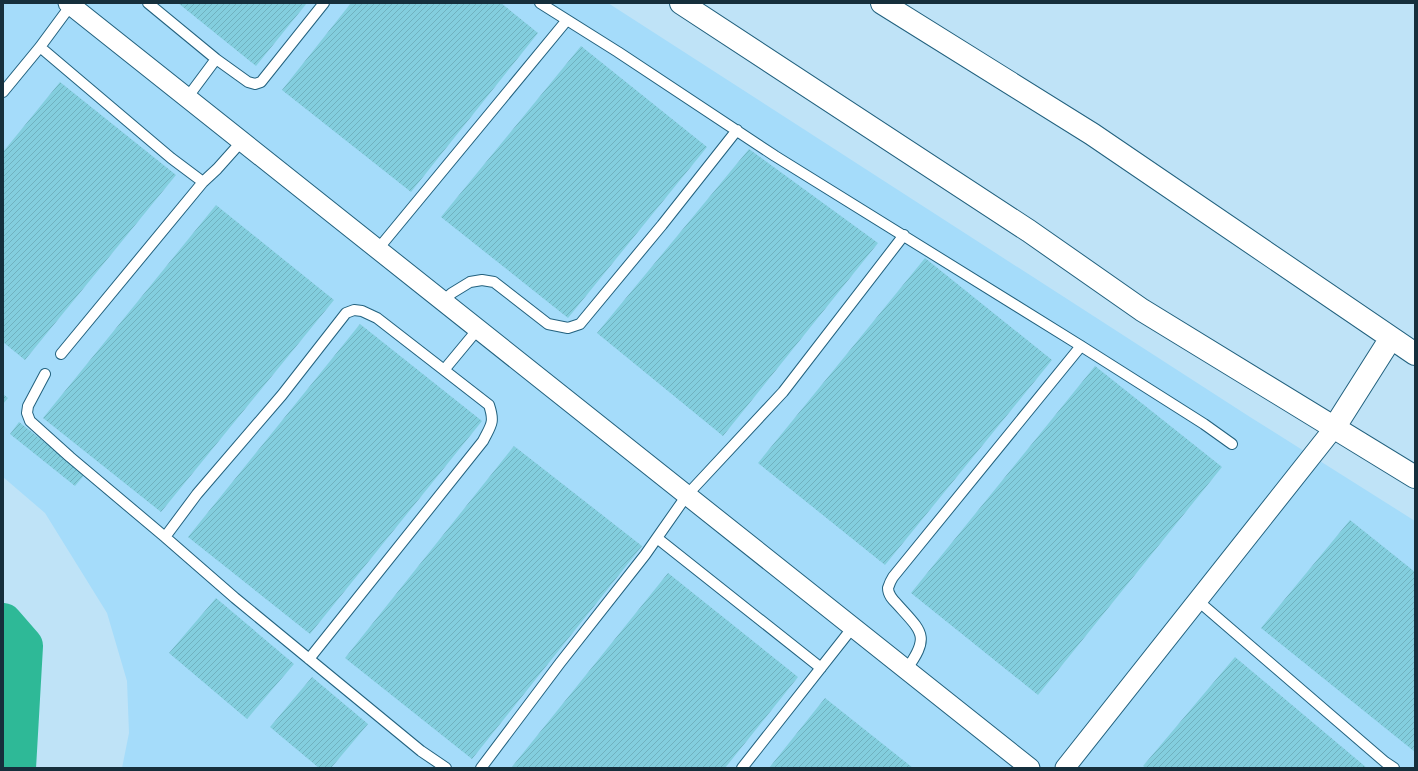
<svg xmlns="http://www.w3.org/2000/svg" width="1418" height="771" viewBox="0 0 1418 771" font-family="Raleway,sans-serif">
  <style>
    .built { fill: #a5dcfa }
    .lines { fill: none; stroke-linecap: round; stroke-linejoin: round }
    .river { stroke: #2eb997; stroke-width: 40 }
    .building { fill: url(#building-hatch) }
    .service-casing { stroke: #22617e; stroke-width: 12 }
    .minor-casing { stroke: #22617e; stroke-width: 21 }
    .tertiary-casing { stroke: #22617e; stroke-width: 24 }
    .service { stroke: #fff; stroke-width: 10 }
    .minor { stroke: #fff; stroke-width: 19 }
    .tertiary { stroke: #fff; stroke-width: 22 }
  </style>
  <defs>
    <pattern id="building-hatch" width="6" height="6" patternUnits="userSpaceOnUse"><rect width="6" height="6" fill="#83cede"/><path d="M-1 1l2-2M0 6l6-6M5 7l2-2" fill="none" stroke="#70b1bf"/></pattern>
  </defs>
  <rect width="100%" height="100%" fill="#bfe3f7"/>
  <path class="built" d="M 3,3 L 608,3 L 1250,417 L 1415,521 L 1415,768 L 122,768 L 129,733 L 127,681 L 107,613 L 45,513 L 3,477 Z"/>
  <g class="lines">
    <path class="river" d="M 3,623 L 23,646 L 16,768"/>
  </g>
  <path class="building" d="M 178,3 L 307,3 L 256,66 Z
    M 351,3 L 501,3 L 538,33 L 411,192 L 282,90 Z
    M 581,46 L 707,147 L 568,318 L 441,217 Z
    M 60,82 L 176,175 L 25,360 L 3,342 L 3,152 Z
    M 749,149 L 878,243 L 723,436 L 597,333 Z
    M 216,205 L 334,300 L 161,512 L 43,418 Z
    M 925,258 L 1052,360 L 885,565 L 758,463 Z
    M 360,324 L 482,421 L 310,634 L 188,537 Z
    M 1095,366 L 1222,467 L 1038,695 L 911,593 Z
    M 3,394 L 8,398 L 3,404 Z
    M 19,422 L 85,474 L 75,486 L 10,434 Z
    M 514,446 L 642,546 L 472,759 L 345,658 Z
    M 1350,520 L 1415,572 L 1415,752 L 1261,628 Z
    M 668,573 L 798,677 L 725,768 L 511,768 Z
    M 216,598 L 294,664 L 247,719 L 169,653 Z
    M 1235,657 L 1367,768 L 1146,768 L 1143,766 Z
    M 312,677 L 368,724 L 331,768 L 319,768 L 270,727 Z
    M 825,698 L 913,768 L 769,768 Z"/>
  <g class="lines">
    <g class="service-casing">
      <path id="service" d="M 148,3 L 216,59 L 248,82 L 255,84 L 261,82 L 324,3
        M 540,3 L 618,52 L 775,156 L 1081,346 L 1204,424 L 1232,444
        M 40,47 L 171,158 L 203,182 L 217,169 L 242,141
        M 3,92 L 40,47 L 71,5
        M 187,98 L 216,59
        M 378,249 L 567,20
        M 443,301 L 452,293 L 470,282 L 482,280 L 494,282 L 548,324 L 568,328 L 580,324 L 662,225 L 737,130
        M 61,354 L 203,182
        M 444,370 L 377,318 L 362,311 L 354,310 L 346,313 L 282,395 L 197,494 L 165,537 L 235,598 L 421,751 L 446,768
        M 45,374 L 28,406 L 27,413 L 30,421 L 70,457 L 165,537
        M 657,538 L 821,668
        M 1197,600 L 1385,762 L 1394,768
        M 309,659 L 483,441 C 491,425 495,423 489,405 L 444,370 L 478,329
        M 906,670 C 931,636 922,632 897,604 C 893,600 888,595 888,588 C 889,585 891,580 893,577 L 1081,346
        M 481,768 L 560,663 L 645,555 L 687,495 L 783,392 L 904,235
        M 742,768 L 853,627"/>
    </g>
    <g class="minor-casing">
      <path id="minor" d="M 68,3 L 1030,768
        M 1065,768 L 1334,428"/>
    </g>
    <g class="tertiary-casing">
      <path id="tertiary" d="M 681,3 L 1029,231 L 1142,310 L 1415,477
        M 882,3 L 1092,134 L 1415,354
        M 1334,428 L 1391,338"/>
    </g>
    <use href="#service" class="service"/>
    <use href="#minor" class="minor"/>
    <use href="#tertiary" class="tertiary"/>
  </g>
  <rect width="1418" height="771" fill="none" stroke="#162f3c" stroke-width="8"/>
</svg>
